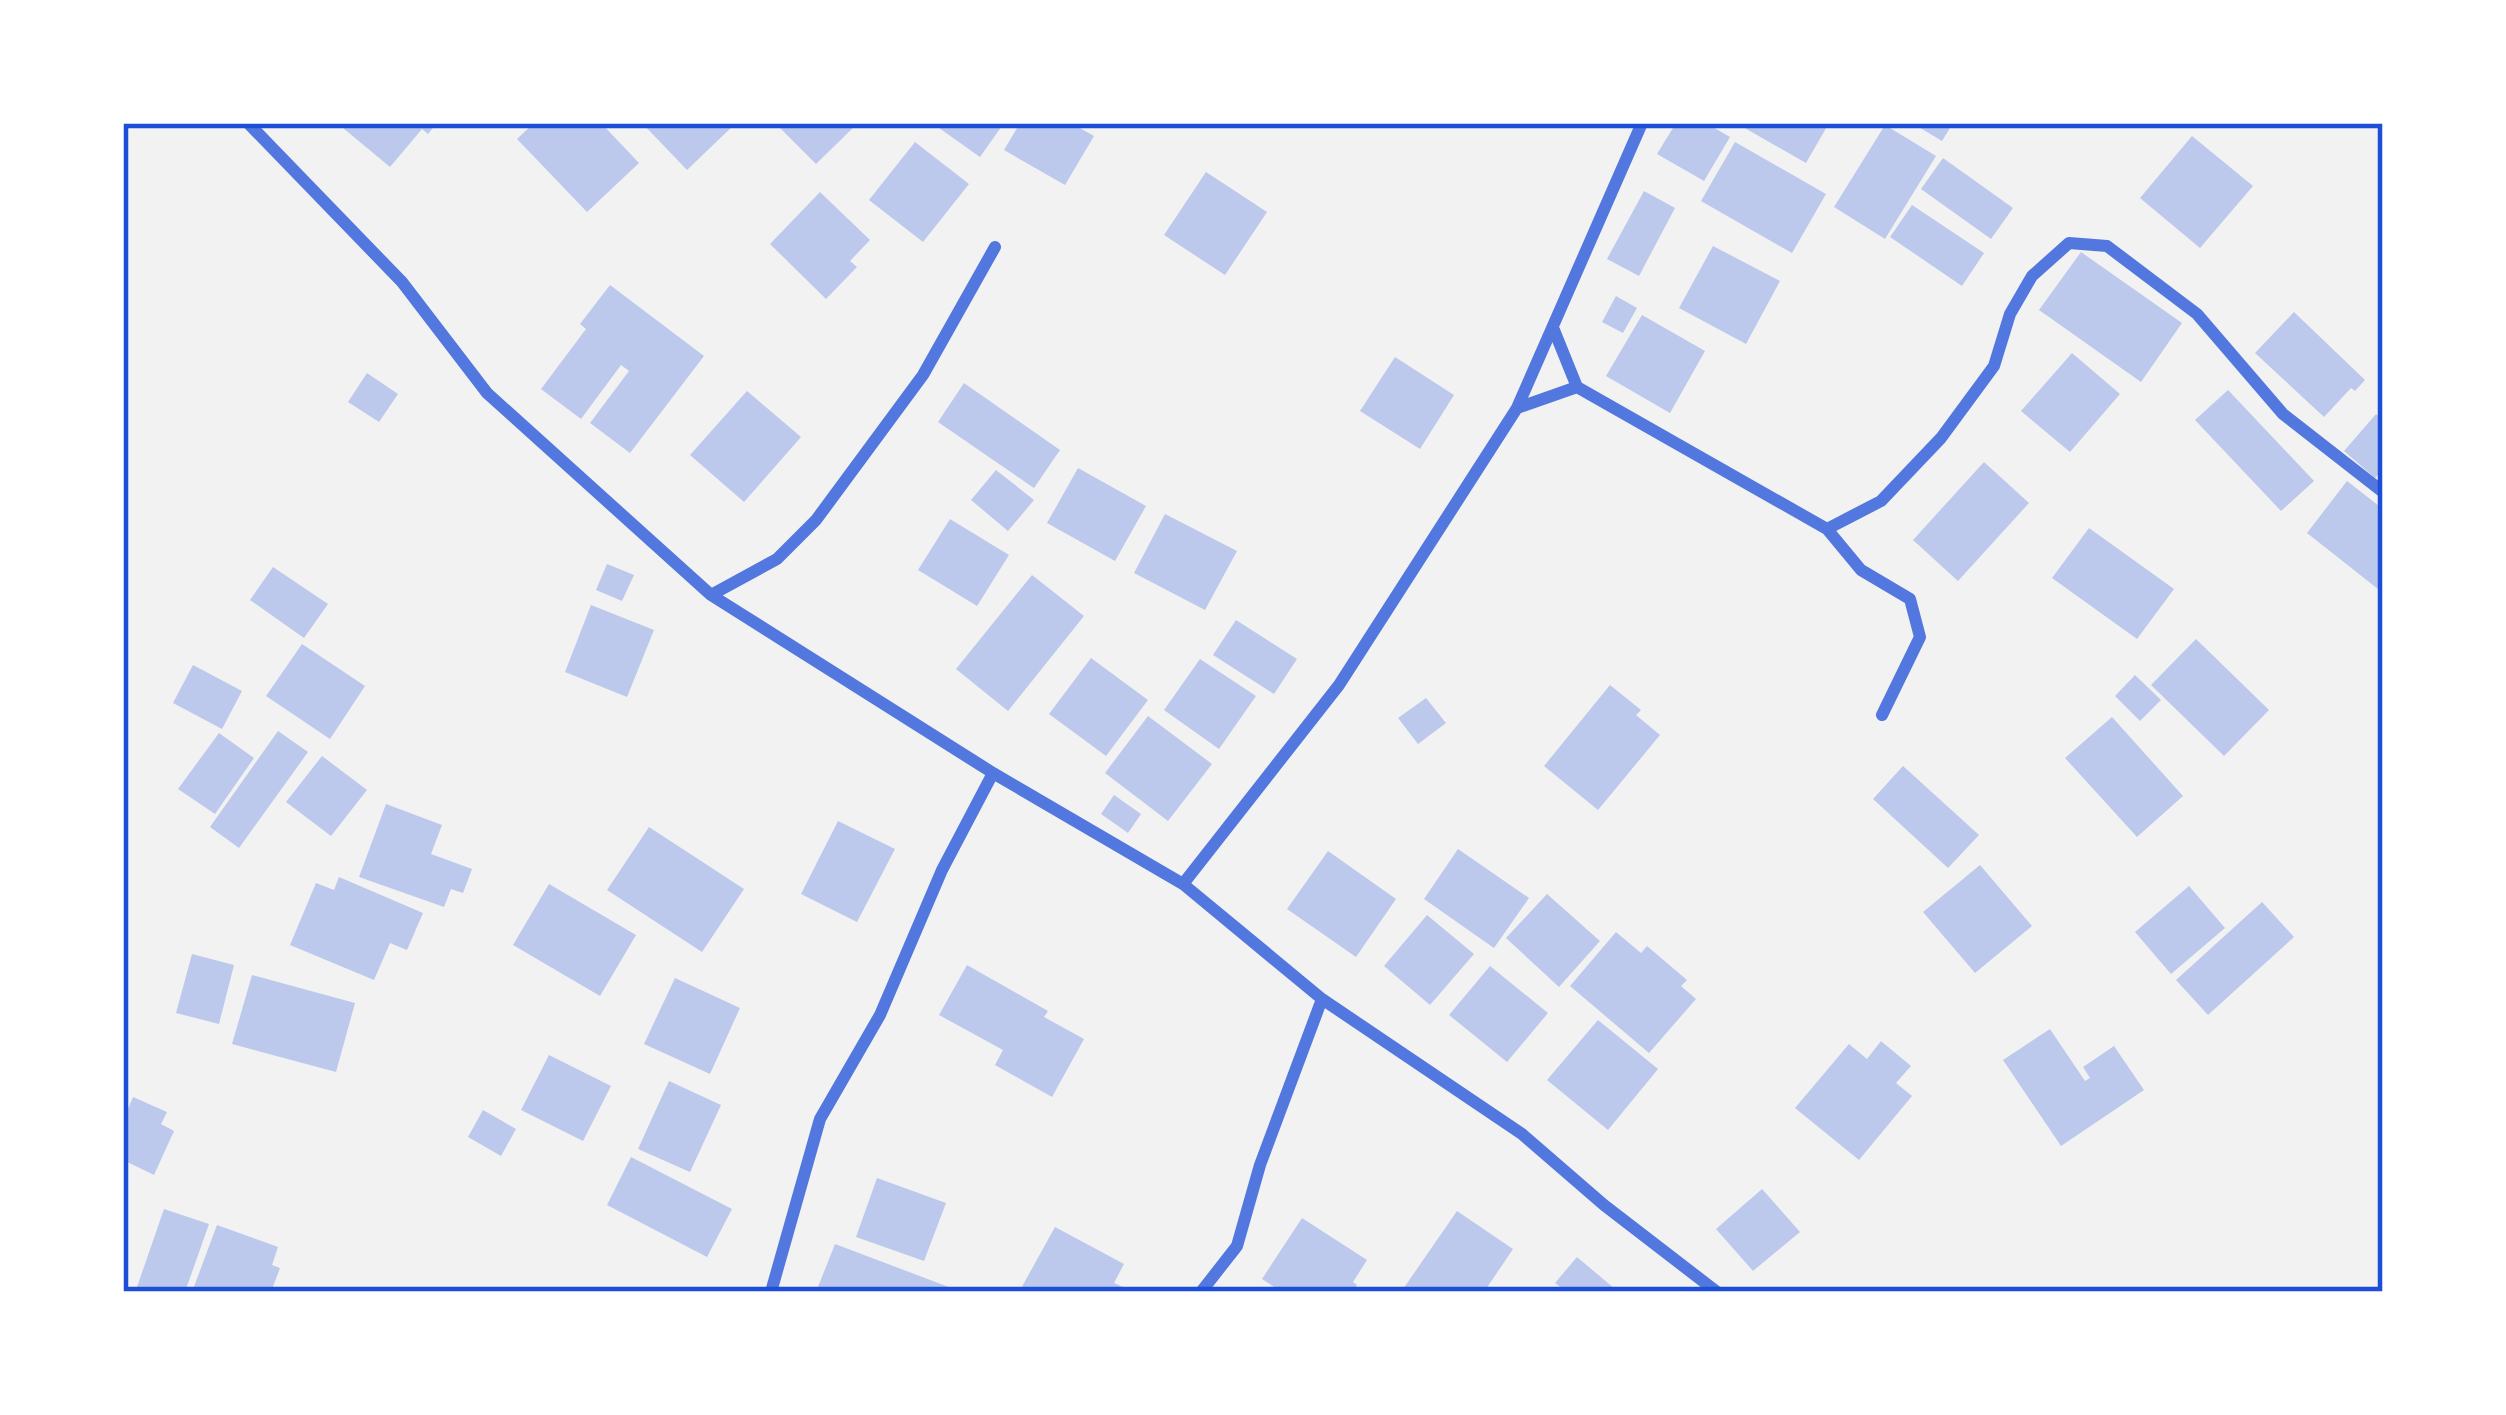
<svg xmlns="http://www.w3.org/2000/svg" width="2506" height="1415" viewBox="0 0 2506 1415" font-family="Poppins,sans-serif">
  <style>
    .building { fill: #bdc9ec }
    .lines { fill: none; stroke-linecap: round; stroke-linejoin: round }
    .minor { stroke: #5277de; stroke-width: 12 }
    .neatline { fill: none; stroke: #1d4ed8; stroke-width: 4.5 }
  </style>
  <rect width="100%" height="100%" fill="#f2f2f2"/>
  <path class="building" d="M 337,123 L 437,123 L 428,134 L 422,129 L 390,167 Z
    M 534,123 L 601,123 L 639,163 L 587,212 L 517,139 Z
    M 642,123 L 736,123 L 687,170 Z
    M 775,123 L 858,123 L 816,164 Z
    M 932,123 L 1004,123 L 980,157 Z
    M 1020,123 L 1071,123 L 1094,136 L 1065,185 L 1004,150 Z
    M 1676,123 L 1706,123 L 1730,137 L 1704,181 L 1657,154 Z
    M 1736,123 L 1829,123 L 1806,163 Z
    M 1912,123 L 1953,123 L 1942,141 Z
    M 1885,125 L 1936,156 L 1885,239 L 1834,207 Z
    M 2192,136 L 2253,186 L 2200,248 L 2140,198 Z
    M 915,142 L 969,184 L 923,242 L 869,200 Z
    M 1735,142 L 1826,194 L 1792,253 L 1701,201 Z
    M 1943,158 L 2013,208 L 1991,239 L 1921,189 Z
    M 1206,172 L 1267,212 L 1225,275 L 1164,235 Z
    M 1644,191 L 1675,208 L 1639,276 L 1607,259 Z
    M 820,192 L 870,240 L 850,261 L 857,267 L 826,299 L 770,244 Z
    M 1912,205 L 1984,253 L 1962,286 L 1890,237 Z
    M 1713,246 L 1780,281 L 1746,344 L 1679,308 Z
    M 2081,252 L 2182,323 L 2141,382 L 2039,310 Z
    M 610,285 L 704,356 L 630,453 L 590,423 L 629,371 L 621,365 L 581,419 L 541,389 L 586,329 L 580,324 Z
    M 1616,296 L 1637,308 L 1623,333 L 1602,322 Z
    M 2294,312 L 2365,380 L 2355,391 L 2351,388 L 2324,417 L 2255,353 Z
    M 1642,315 L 1705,351 L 1670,413 L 1606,376 Z
    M 2072,353 L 2120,394 L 2070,452 L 2021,411 Z
    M 1395,357 L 1454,395 L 1420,449 L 1360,411 Z
    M 367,373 L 398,394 L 379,422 L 348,402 Z
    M 964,383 L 1060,450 L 1034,488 L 938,422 Z
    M 2228,390 L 2314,481 L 2281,511 L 2195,420 Z
    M 747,391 L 801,437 L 744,502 L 690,455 Z
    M 2376,414 L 2383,420 L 2383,469 L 2375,478 L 2344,451 Z
    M 1984,462 L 2029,503 L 1958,581 L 1913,540 Z
    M 1078,468 L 1146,506 L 1115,561 L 1047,523 Z
    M 996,470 L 1034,500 L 1008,531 L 971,500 Z
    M 2347,481 L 2383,509 L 2383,593 L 2307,533 Z
    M 1165,514 L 1237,551 L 1205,610 L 1134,573 Z
    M 950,519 L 1009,555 L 977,606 L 918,570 Z
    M 2089,528 L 2174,589 L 2137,639 L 2052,578 Z
    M 607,564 L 634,575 L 622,601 L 596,590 Z
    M 273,567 L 328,604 L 304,638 L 250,600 Z
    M 1032,575 L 1084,616 L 1008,711 L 956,669 Z
    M 591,605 L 654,630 L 627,697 L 565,672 Z
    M 1236,620 L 1297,659 L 1274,694 L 1213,655 Z
    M 2196,639 L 2269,710 L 2224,756 L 2151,685 Z
    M 302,644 L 365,686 L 330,739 L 266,696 Z
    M 1091,658 L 1148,700 L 1106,756 L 1049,714 Z
    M 1200,659 L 1256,696 L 1219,749 L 1164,710 Z
    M 193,665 L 242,691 L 222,729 L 173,703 Z
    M 2135,675 L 2161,700 L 2140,721 L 2115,696 Z
    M 1610,685 L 1641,710 L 1636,715 L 1660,735 L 1598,810 L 1544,766 Z
    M 1426,698 L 1446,723 L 1418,744 L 1398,718 Z
    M 1148,716 L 1212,764 L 1168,821 L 1105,773 Z
    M 2112,717 L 2183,796 L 2137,837 L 2065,758 Z
    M 278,731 L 308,752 L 239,848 L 210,827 Z
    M 219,733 L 254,758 L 215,814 L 178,789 Z
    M 322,756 L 367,790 L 331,836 L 286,802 Z
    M 1903,766 L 1979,835 L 1948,868 L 1873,799 Z
    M 1114,795 L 1141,814 L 1128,833 L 1101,814 Z
    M 386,804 L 442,825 L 431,854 L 472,869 L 463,893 L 451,889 L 444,907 L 359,877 Z
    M 838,821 L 895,849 L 857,922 L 801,894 Z
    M 649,827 L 744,889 L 702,952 L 607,890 Z
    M 1458,849 L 1529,898 L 1494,948 L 1424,899 Z
    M 1328,851 L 1396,899 L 1356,957 L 1287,909 Z
    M 1980,865 L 2032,926 L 1975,973 L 1923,912 Z
    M 339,877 L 423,913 L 407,950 L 390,943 L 374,980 L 290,945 L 316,883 L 334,890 Z
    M 549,884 L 636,935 L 600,996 L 513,945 Z
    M 2189,886 L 2225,928 L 2171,974 L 2135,932 Z
    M 1547,894 L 1600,941 L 1559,987 L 1506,938 Z
    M 2262,902 L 2294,937 L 2208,1015 L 2176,980 Z
    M 1427,915 L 1474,954 L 1430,1005 L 1384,966 Z
    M 1616,932 L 1641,953 L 1647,946 L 1687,980 L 1681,986 L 1696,999 L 1649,1053 L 1570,986 Z
    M 192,954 L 234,965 L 219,1024 L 176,1013 Z
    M 967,965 L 1048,1011 L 1044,1017 L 1084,1039 L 1052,1097 L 995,1065 L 1003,1050 L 939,1015 Z
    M 1490,966 L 1548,1013 L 1507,1062 L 1449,1015 Z
    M 252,975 L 355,1003 L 336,1072 L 232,1044 Z
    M 675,978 L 740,1008 L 710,1074 L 644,1044 Z
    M 1598,1020 L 1658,1069 L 1608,1130 L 1547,1080 Z
    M 2050,1029 L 2085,1081 L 2090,1078 L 2083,1067 L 2114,1046 L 2144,1090 L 2061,1146 L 2003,1060 Z
    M 1881,1041 L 1911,1066 L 1896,1083 L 1912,1096 L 1859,1160 L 1795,1108 L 1849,1044 L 1867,1059 Z
    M 549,1055 L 611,1086 L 583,1141 L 521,1110 Z
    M 669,1081 L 721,1105 L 690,1172 L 638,1149 Z
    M 133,1097 L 167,1112 L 161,1124 L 174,1131 L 154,1175 L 123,1160 L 123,1106 L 128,1109 Z
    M 483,1110 L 516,1129 L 501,1156 L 468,1137 Z
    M 631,1157 L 732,1209 L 707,1257 L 607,1205 Z
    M 877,1178 L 946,1203 L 924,1261 L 856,1237 Z
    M 1762,1189 L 1800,1232 L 1753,1271 L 1716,1229 Z
    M 164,1209 L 209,1224 L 185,1292 L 154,1292 L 137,1287 Z
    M 1457,1211 L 1513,1249 L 1484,1292 L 1401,1292 Z
    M 1302,1218 L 1367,1260 L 1353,1282 L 1357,1285 L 1353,1292 L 1282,1292 L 1262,1279 Z
    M 217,1225 L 278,1247 L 272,1265 L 280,1268 L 271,1292 L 192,1292 Z
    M 1055,1227 L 1124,1264 L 1114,1283 L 1125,1288 L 1123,1292 L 1019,1292 Z
    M 835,1244 L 962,1292 L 816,1292 Z
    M 1577,1257 L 1615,1289 L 1612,1292 L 1567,1292 L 1555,1283 Z"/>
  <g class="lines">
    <path class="minor" d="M 248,123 L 402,282 L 487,393 L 711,595 L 993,773 L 1183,884 L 1322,999 L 1522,1134 L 1604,1205 L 1717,1292
      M 1554,330 L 1577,387 L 1827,529 L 1861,570 L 1910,599 L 1920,637 L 1882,715
      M 1517,408 L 1577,387
      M 1827,529 L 1881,501 L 1941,438 L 1994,366 L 2010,314 L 2032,276 L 2069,243 L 2107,246 L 2197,314 L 2283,414 L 2383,492
      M 711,595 L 777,559 L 816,520 L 923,375 L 995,247
      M 1183,884 L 1339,685 L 1517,408 L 1642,123
      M 771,1292 L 820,1119 L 880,1015 L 942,870 L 993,773
      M 1201,1292 L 1237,1246 L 1260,1165 L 1322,999"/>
  </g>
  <rect width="2506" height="1415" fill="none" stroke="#ffffff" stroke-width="252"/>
  <rect x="126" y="126" width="2254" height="1163" class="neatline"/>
</svg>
